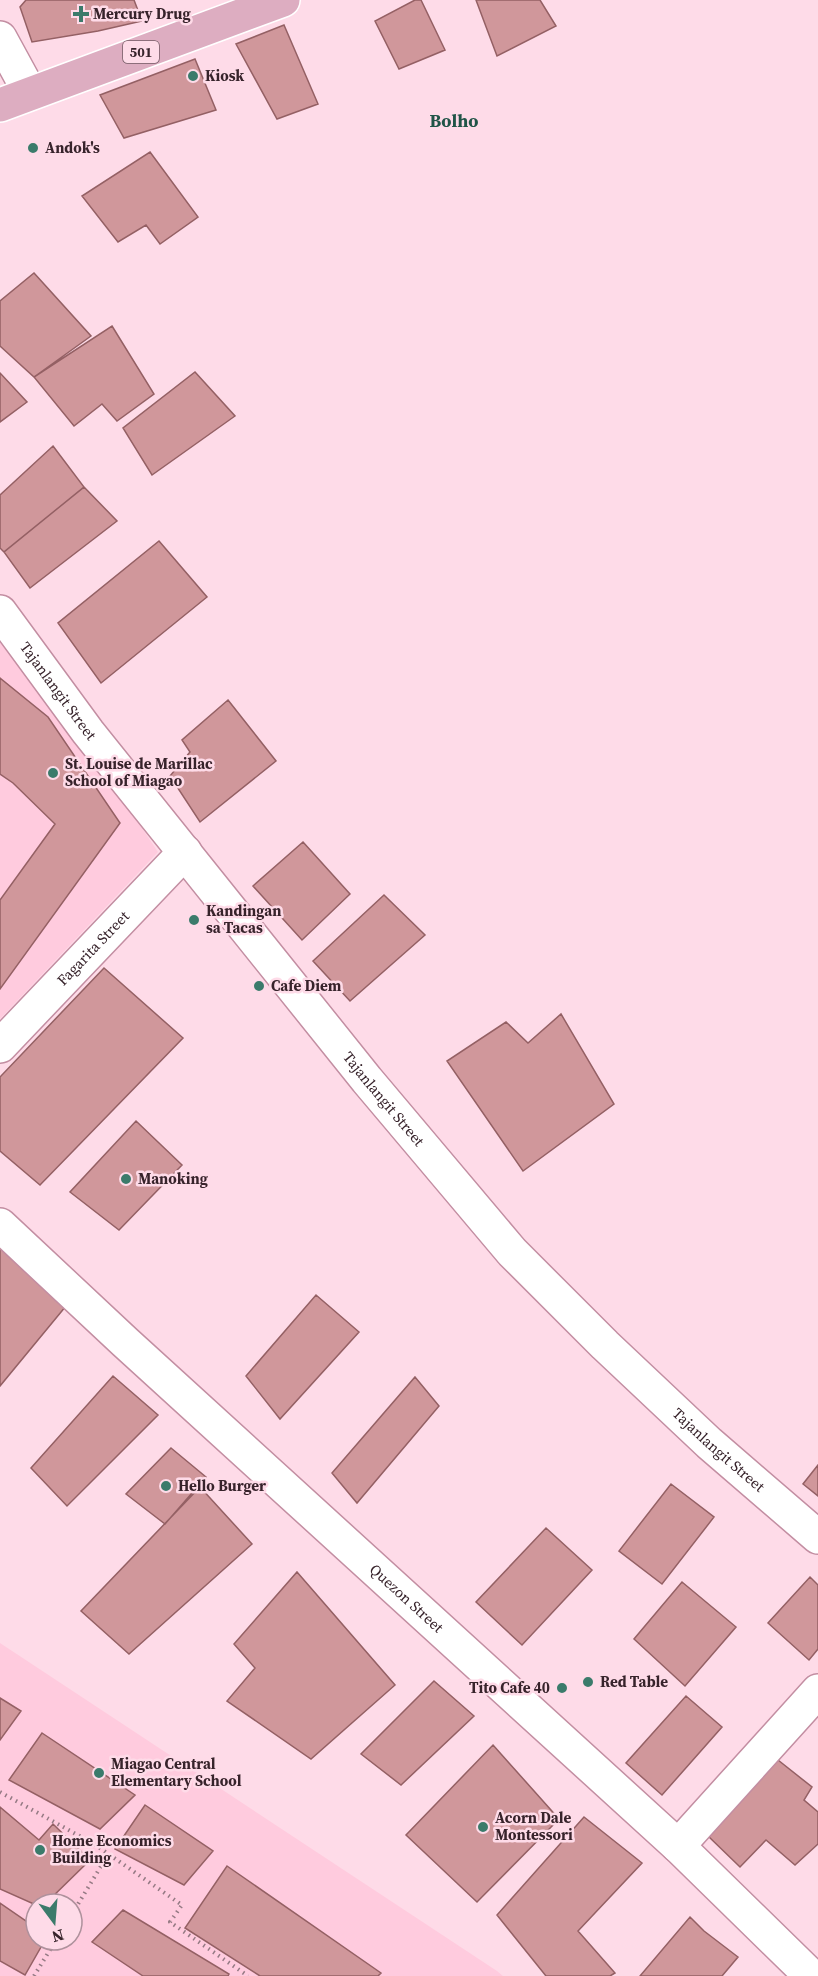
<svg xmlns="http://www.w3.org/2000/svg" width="818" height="1976" viewBox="0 0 818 1976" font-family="'Source Serif 4',serif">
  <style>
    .built { fill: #ffcbde; fill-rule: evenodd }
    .building { fill: #d0979b; stroke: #946064; stroke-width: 1.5 }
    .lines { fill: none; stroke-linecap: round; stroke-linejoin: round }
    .street-casing { stroke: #c38ea2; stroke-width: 36 }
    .secondary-casing { stroke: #c38ea2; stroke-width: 36 }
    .primary-casing { stroke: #fff; stroke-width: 36 }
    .path { stroke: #957a84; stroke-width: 4; stroke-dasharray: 1.5 4.5; stroke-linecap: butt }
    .street { stroke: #fff; stroke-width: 33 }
    .secondary { stroke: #fff; stroke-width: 33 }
    .primary { stroke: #ddadc1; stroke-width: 33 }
    .poi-dot { fill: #3b7b6b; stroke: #fedbe8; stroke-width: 2 }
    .labels { text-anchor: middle; stroke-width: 5; stroke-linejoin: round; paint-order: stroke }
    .shield { fill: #fedbe8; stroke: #735a64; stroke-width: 1.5 }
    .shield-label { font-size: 14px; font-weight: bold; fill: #37232b }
    .poi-label { font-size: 15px; font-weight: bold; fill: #37232b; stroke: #fedbe8; text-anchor: start }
    .street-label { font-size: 15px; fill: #37232b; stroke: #fedbe8 }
    .quarter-label { font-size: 18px; font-weight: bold; fill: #205447; stroke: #fedbe8 }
  </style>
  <rect width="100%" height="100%" fill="#fedbe8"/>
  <path class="built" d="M 0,634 L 53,695 L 158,852 L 0,1019 Z
    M 0,1643 L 497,1971 L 503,1976 L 0,1976 ZM 36,1904 L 72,1904 L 72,1940 L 36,1940 Z"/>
  <path class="building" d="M 26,0 L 134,0 L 142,21 L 98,31 L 32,42 L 20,7 Z
    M 415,0 L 421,0 L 445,50 L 399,69 L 375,21 Z
    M 476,0 L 540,0 L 556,26 L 497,56 Z
    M 284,25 L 318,104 L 277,119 L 236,44 Z
    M 195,59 L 216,110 L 124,138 L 100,95 Z
    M 150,152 L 198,217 L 160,244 L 146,225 L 118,242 L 82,196 Z
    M 34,273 L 91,336 L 34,377 L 0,346 L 0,301 Z
    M 112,326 L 154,394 L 117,421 L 102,404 L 74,426 L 34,377 Z
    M 195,372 L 235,416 L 152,475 L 123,428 Z
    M 0,373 L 27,402 L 0,422 Z
    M 53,446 L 84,487 L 4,552 L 0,548 L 0,495 Z
    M 84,487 L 117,521 L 30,588 L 4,552 Z
    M 159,541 L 207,597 L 101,683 L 58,623 Z
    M 0,678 L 48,717 L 120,823 L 0,989 L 0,900 L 55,824 L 13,783 L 0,774 Z
    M 228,700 L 276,761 L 200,822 L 170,776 L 190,752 L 182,740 Z
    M 303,842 L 350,894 L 302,940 L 253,886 Z
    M 384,895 L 425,935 L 350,1001 L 313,961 Z
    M 104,968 L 183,1038 L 40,1185 L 0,1151 L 0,1077 Z
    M 561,1014 L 614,1104 L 523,1171 L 447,1061 L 506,1022 L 528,1043 Z
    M 136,1121 L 182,1165 L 119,1230 L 70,1192 Z
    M 0,1232 L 66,1306 L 0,1386 Z
    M 316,1295 L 359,1332 L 280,1419 L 246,1376 Z
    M 113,1376 L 158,1415 L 67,1506 L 31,1468 Z
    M 415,1377 L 439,1406 L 357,1503 L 332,1473 Z
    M 171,1448 L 206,1477 L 165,1524 L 126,1494 Z
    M 818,1465 L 818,1496 L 803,1484 Z
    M 671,1484 L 714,1517 L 662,1584 L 619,1551 Z
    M 200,1487 L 252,1544 L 129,1654 L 81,1611 Z
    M 546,1528 L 592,1570 L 522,1645 L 476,1602 Z
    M 297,1572 L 395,1685 L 311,1759 L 227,1701 L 255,1668 L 234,1644 Z
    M 810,1577 L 818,1585 L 818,1649 L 809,1660 L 768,1623 Z
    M 682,1582 L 736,1627 L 685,1686 L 634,1639 Z
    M 434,1681 L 474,1716 L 401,1785 L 361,1754 Z
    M 686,1696 L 722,1727 L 662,1795 L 626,1763 Z
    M 0,1698 L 21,1711 L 0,1740 Z
    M 42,1733 L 135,1795 L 100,1829 L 9,1780 Z
    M 493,1745 L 559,1819 L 477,1902 L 406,1835 Z
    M 778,1760 L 812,1787 L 804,1800 L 818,1812 L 818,1844 L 795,1865 L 766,1840 L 740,1867 L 707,1835 Z
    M 145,1805 L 213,1851 L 184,1885 L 115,1849 Z
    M 0,1807 L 39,1840 L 53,1824 L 90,1860 L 45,1904 L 36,1905 L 0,1889 Z
    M 584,1817 L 642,1863 L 578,1931 L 615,1973 L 610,1976 L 546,1976 L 497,1915 Z
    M 227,1866 L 381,1973 L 378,1976 L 260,1976 L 185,1928 Z
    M 0,1903 L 36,1928 L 36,1940 L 45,1940 L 25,1975 L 0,1961 Z
    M 123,1910 L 229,1974 L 228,1976 L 143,1976 L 92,1942 Z
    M 690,1917 L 704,1931 L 738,1957 L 722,1976 L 640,1976 Z"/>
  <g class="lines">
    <g class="street-casing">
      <g id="street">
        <path d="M 0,38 L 30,93"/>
        <path id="s1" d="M 0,612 L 88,732 L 367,1080 L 512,1252 L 605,1345 L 709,1443 L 818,1537"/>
        <path id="s2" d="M 0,1046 L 185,852"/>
        <path d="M 678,1846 L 818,1691"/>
      </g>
    </g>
    <g class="secondary-casing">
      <g id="secondary">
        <path id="s3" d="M 0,1225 L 125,1342 L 678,1846 L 811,1976"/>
      </g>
    </g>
    <g class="primary-casing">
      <path id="primary" d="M 0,105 L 283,0"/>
    </g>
    <path class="path" d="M 0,1792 L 94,1844 L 182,1905 L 170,1922 L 248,1976
      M 72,1914 L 109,1853
      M 34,1976 L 56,1940"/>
    <use href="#street" class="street"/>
    <use href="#secondary" class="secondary"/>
    <use href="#primary" class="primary"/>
  </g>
  <g class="poi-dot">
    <path d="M78 5h6v6h6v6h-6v6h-6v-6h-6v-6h6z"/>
    <circle cx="193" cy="76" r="6"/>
    <circle cx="33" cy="148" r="6"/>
    <circle cx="53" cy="773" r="6"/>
    <circle cx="194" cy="920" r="6"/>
    <circle cx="259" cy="986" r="6"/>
    <circle cx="126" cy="1179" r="6"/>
    <circle cx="166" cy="1486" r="6"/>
    <circle cx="588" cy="1682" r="6"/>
    <circle cx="562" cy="1688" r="6"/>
    <circle cx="99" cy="1773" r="6"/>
    <circle cx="483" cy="1827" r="6"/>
    <circle cx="40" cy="1850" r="6"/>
  </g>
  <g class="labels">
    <rect class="shield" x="123" y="41" width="36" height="22" rx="4.5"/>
    <g class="shield-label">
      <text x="141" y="57">501</text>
    </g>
    <g class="poi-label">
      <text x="93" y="19">Mercury Drug</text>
      <text x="205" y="81">Kiosk</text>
      <text x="45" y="153">Andok's</text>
      <text x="65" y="769">St. Louise de Marillac<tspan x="65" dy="17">School of Miagao</tspan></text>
      <text x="206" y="916">Kandingan<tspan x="206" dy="17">sa Tacas</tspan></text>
      <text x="271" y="991">Cafe Diem</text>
      <text x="138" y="1184">Manoking</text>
      <text x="178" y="1491">Hello Burger</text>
      <text x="600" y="1687">Red Table</text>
      <text x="550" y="1693" text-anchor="end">Tito Cafe 40</text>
      <text x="111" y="1769">Miagao Central<tspan x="111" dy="17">Elementary School</tspan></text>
      <text x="495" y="1823">Acorn Dale<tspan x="495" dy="17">Montessori</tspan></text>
      <text x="52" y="1846">Home Economics<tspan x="52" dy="17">Building</tspan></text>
    </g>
    <g class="street-label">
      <text dy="5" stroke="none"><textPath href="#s1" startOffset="98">Tajanlangit Street</textPath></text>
      <text dy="5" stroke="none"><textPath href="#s2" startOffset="135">Fagarita Street</textPath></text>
      <text dy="5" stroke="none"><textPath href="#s1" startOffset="620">Tajanlangit Street</textPath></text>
      <text dy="5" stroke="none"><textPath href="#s1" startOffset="1106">Tajanlangit Street</textPath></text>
      <text dy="5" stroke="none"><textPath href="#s3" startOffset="552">Quezon Street</textPath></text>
    </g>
    <g class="quarter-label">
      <text x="454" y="127">Bolho</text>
    </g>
  </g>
  <g transform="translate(54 1922) rotate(164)"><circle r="28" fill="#fedbe8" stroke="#ae919c" stroke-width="1.5"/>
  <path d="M0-4.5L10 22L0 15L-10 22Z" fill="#3b7b6b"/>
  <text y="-9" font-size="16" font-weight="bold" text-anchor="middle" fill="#37232b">N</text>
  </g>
</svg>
